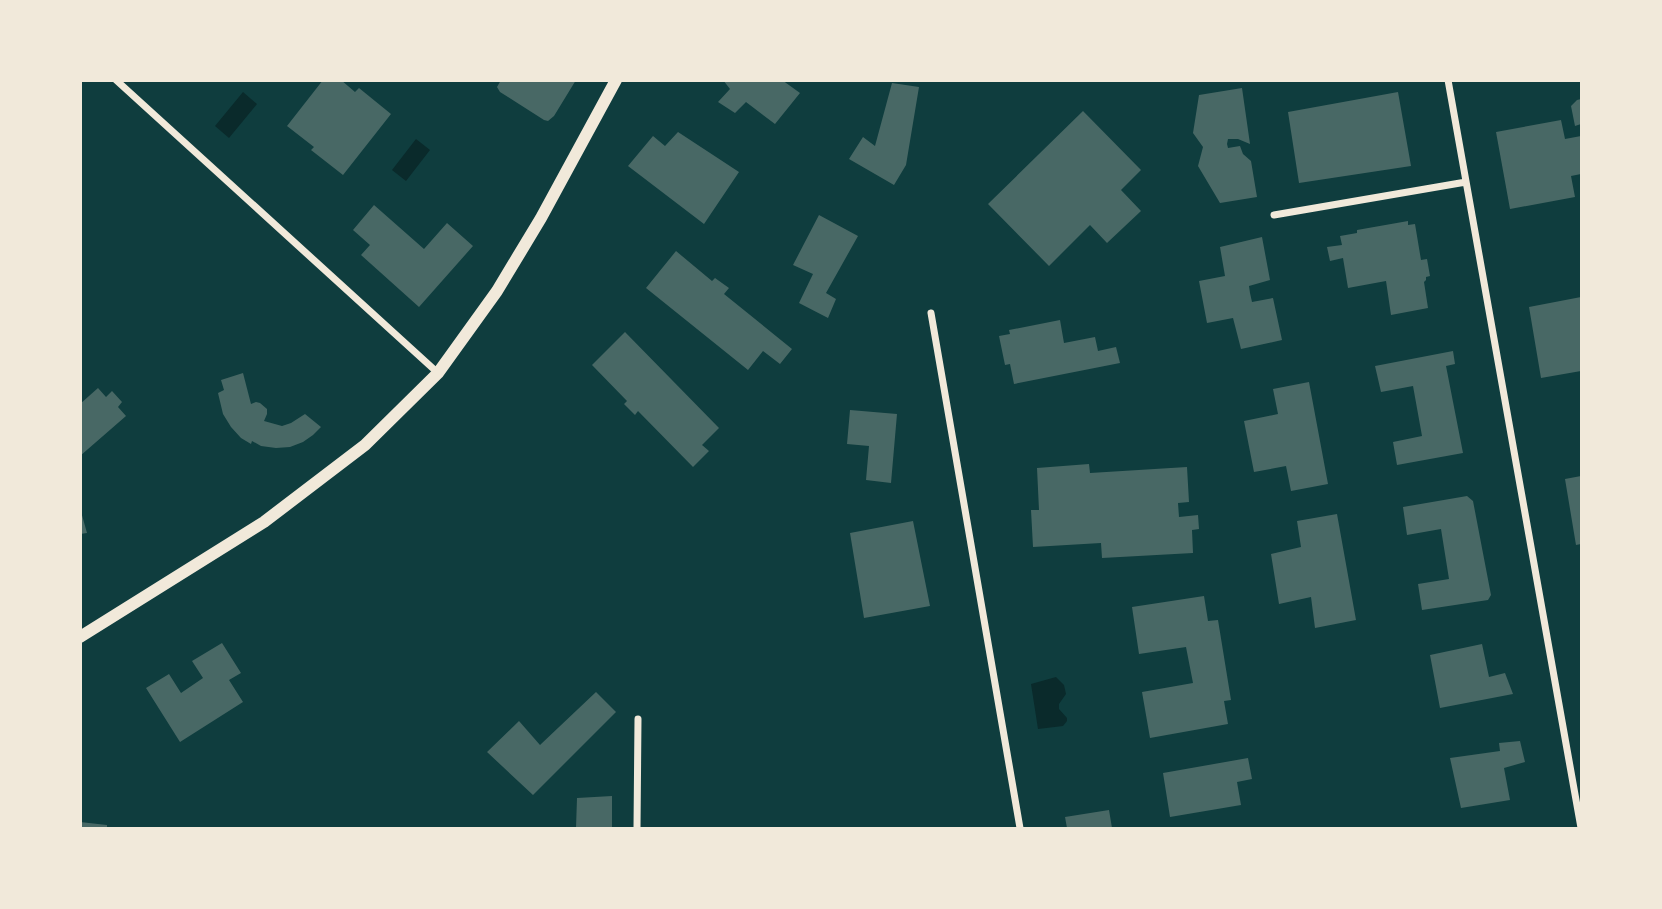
<svg xmlns="http://www.w3.org/2000/svg" width="1662" height="909" viewBox="0 0 1662 909" font-family="'Fira Sans',sans-serif">
  <style>
    .water { fill: #0a2a2b }
    .building { fill: #486865 }
    .lines { fill: none; stroke-linecap: round; stroke-linejoin: round }
    .minor { stroke: #f1e9da; stroke-width: 7 }
    .tertiary { stroke: #f1e9da; stroke-width: 12 }
  </style>
  <rect width="100%" height="100%" fill="#0f3d3e"/>
  <path class="water" d="M 243,92 L 257,104 L 229,138 L 215,126 Z
    M 416,139 L 430,150 L 406,181 L 392,170 Z
    M 1056,677 L 1064,685 L 1066,694 L 1059,704 L 1059,709 L 1067,718 L 1067,721 L 1063,726 L 1038,729 L 1031,684 Z"/>
  <path class="building" d="M 323,80 L 341,80 L 355,92 L 359,88 L 391,114 L 343,175 L 311,150 L 314,147 L 287,126 Z
    M 501,80 L 576,80 L 554,116 L 548,121 L 544,120 L 500,92 L 497,87 Z
    M 723,80 L 782,80 L 800,93 L 775,124 L 746,102 L 735,113 L 718,102 L 730,89 Z
    M 892,83 L 919,87 L 906,165 L 894,185 L 849,159 L 863,137 L 875,146 Z
    M 1242,88 L 1250,144 L 1238,139 L 1228,139 L 1227,144 L 1228,148 L 1240,146 L 1243,154 L 1251,161 L 1257,197 L 1220,203 L 1198,166 L 1203,147 L 1193,133 L 1199,95 Z
    M 1398,92 L 1411,166 L 1299,183 L 1288,112 Z
    M 1581,99 L 1581,124 L 1575,126 L 1571,106 L 1577,100 Z
    M 1083,111 L 1141,170 L 1121,190 L 1141,211 L 1107,243 L 1090,225 L 1049,266 L 988,204 Z
    M 1561,120 L 1565,139 L 1581,136 L 1581,174 L 1571,176 L 1575,197 L 1510,209 L 1496,132 Z
    M 678,132 L 739,172 L 704,224 L 628,166 L 653,136 L 665,146 Z
    M 374,205 L 424,249 L 447,223 L 473,246 L 419,307 L 361,255 L 370,245 L 353,230 Z
    M 819,215 L 858,236 L 826,293 L 836,299 L 828,318 L 799,303 L 813,274 L 793,265 Z
    M 1408,221 L 1408,225 L 1415,224 L 1421,260 L 1427,259 L 1430,276 L 1426,277 L 1426,280 L 1424,282 L 1428,308 L 1391,315 L 1386,281 L 1348,288 L 1343,258 L 1330,261 L 1327,247 L 1342,245 L 1340,236 L 1357,233 L 1357,230 Z
    M 1262,237 L 1270,280 L 1249,286 L 1250,293 L 1252,302 L 1273,298 L 1282,340 L 1241,349 L 1233,318 L 1207,323 L 1199,281 L 1225,276 L 1220,247 Z
    M 676,251 L 712,281 L 715,278 L 729,288 L 724,294 L 792,349 L 780,364 L 763,351 L 748,370 L 646,288 Z
    M 1581,297 L 1581,371 L 1541,378 L 1529,307 Z
    M 1060,320 L 1064,343 L 1095,337 L 1098,351 L 1116,347 L 1120,363 L 1014,384 L 1010,364 L 1005,365 L 999,336 L 1010,334 L 1009,330 Z
    M 625,332 L 719,428 L 702,445 L 709,451 L 693,467 L 638,411 L 635,415 L 624,404 L 627,401 L 592,365 Z
    M 1453,351 L 1455,364 L 1446,366 L 1463,453 L 1397,465 L 1393,442 L 1422,436 L 1413,386 L 1381,392 L 1375,366 Z
    M 243,373 L 251,404 L 256,402 L 260,403 L 267,409 L 267,414 L 264,421 L 282,426 L 291,423 L 305,414 L 321,427 L 313,435 L 303,442 L 290,447 L 276,448 L 261,446 L 252,441 L 251,444 L 241,438 L 231,427 L 223,414 L 218,393 L 224,390 L 221,380 Z
    M 1309,382 L 1328,484 L 1291,491 L 1286,466 L 1254,472 L 1244,421 L 1278,414 L 1273,389 Z
    M 98,388 L 106,397 L 112,391 L 122,402 L 118,407 L 126,416 L 80,456 L 80,404 Z
    M 850,410 L 897,414 L 891,483 L 866,480 L 869,446 L 847,444 Z
    M 1089,464 L 1090,473 L 1187,467 L 1189,502 L 1178,503 L 1179,517 L 1198,515 L 1199,529 L 1192,530 L 1193,553 L 1102,558 L 1101,543 L 1033,547 L 1031,510 L 1039,510 L 1037,468 Z
    M 1581,476 L 1581,544 L 1576,545 L 1565,479 Z
    M 1467,496 L 1473,501 L 1491,595 L 1488,600 L 1422,610 L 1418,584 L 1449,579 L 1441,529 L 1407,535 L 1403,507 Z
    M 80,508 L 87,533 L 80,534 Z
    M 1337,514 L 1356,620 L 1315,628 L 1311,597 L 1279,604 L 1271,554 L 1301,547 L 1297,521 Z
    M 913,521 L 930,606 L 864,618 L 850,533 Z
    M 1204,596 L 1208,621 L 1218,620 L 1231,700 L 1224,701 L 1228,724 L 1150,738 L 1142,692 L 1193,683 L 1186,647 L 1139,654 L 1132,607 Z
    M 222,643 L 241,673 L 229,680 L 243,702 L 180,742 L 146,688 L 169,674 L 181,693 L 203,678 L 192,661 Z
    M 1482,644 L 1489,677 L 1505,673 L 1513,694 L 1440,708 L 1430,655 Z
    M 596,692 L 616,712 L 533,795 L 487,752 L 519,721 L 540,745 Z
    M 1520,741 L 1525,762 L 1504,768 L 1510,800 L 1461,808 L 1450,758 L 1500,751 L 1499,743 Z
    M 1248,758 L 1252,779 L 1237,782 L 1241,805 L 1170,817 L 1163,773 Z
    M 612,796 L 612,828 L 576,828 L 577,798 Z
    M 1109,810 L 1112,828 L 1067,828 L 1065,817 Z
    M 80,822 L 107,825 L 107,828 L 80,828 Z"/>
  <g class="lines">
    <path class="minor" d="M 116,80 L 438,373
      M 1448,80 L 1581,828
      M 1274,215 L 1466,182
      M 931,313 L 1020,828
      M 637,828 L 638,719"/>
    <path class="tertiary" d="M 80,637 L 264,522 L 365,445 L 438,373 L 497,291 L 541,218 L 616,80"/>
  </g>
  <rect width="1662" height="909" fill="none" stroke="#f1e9da" stroke-width="164"/>
</svg>
